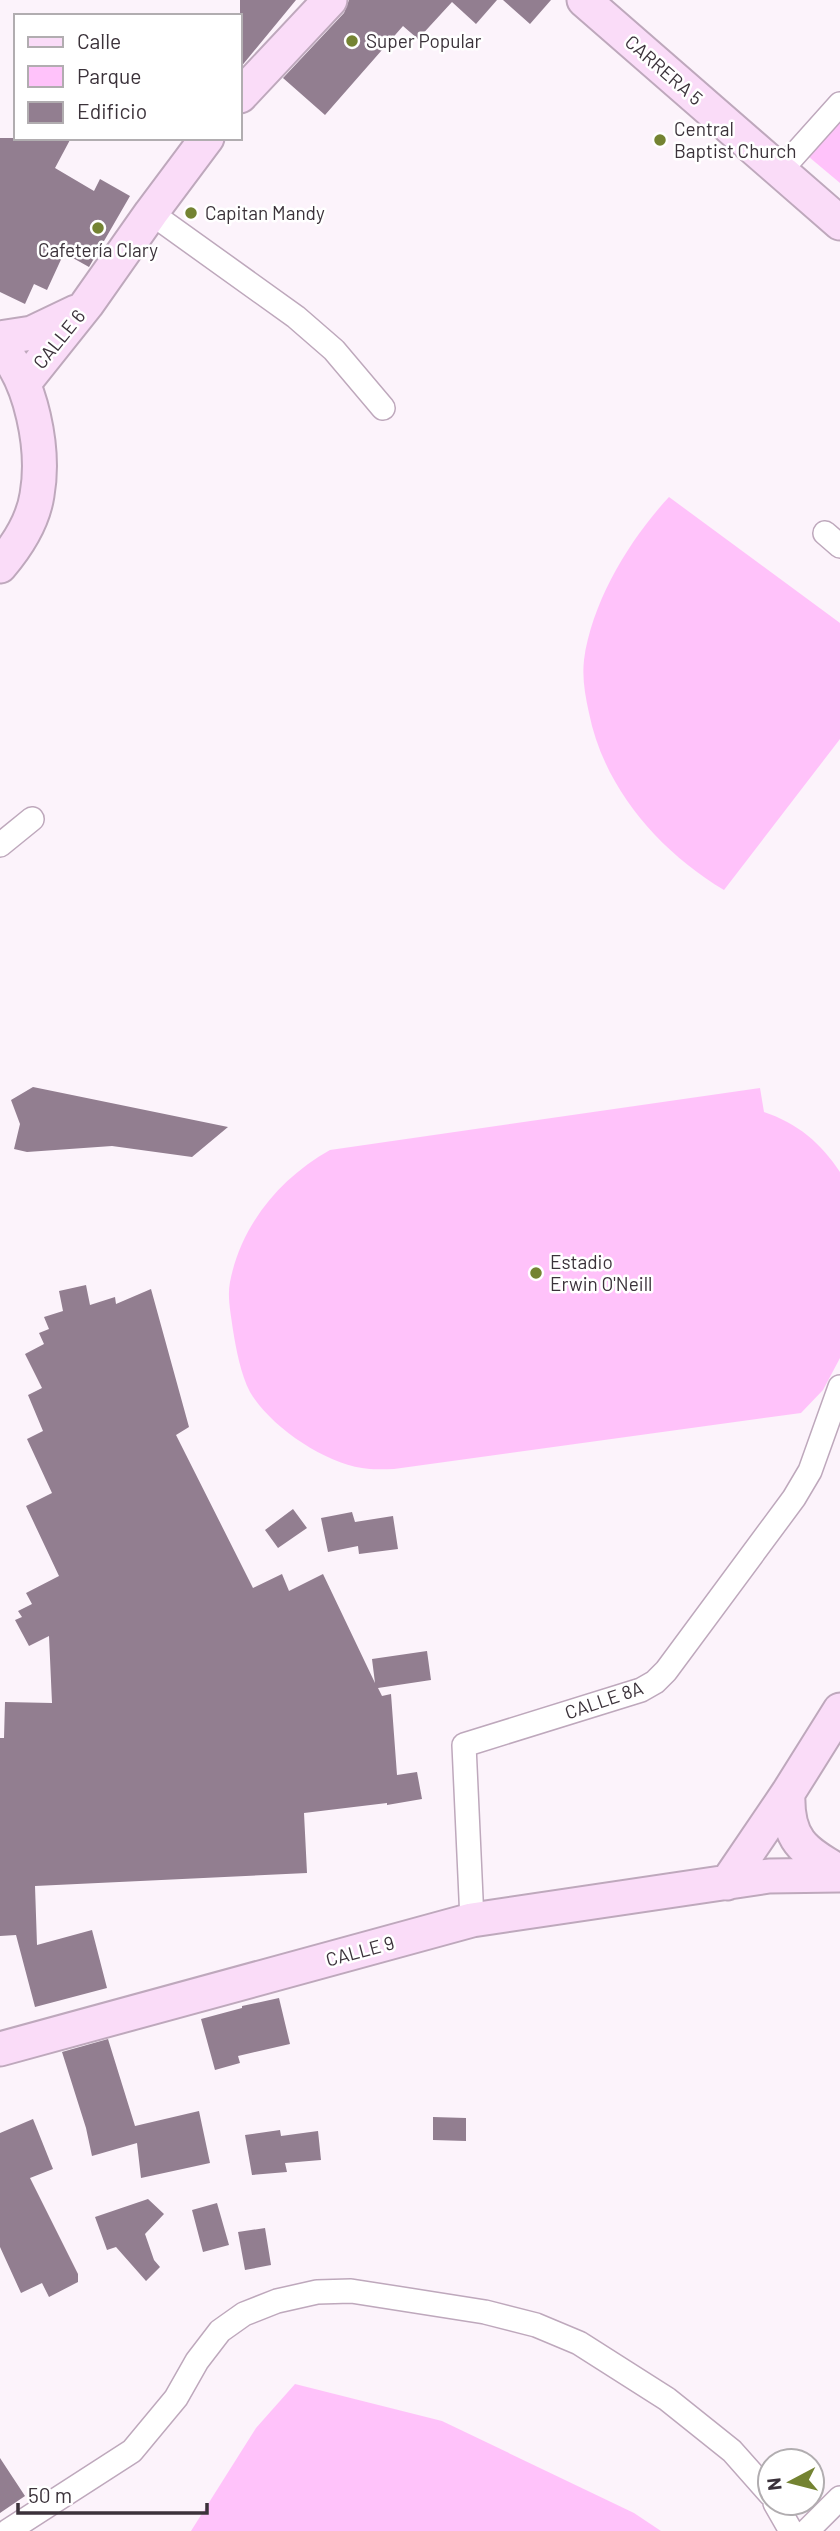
<svg xmlns="http://www.w3.org/2000/svg" width="840" height="2531" viewBox="0 0 840 2531" font-family="Barlow,sans-serif">
  <style>
    .green { fill: #ffc2fa }
    .building { fill: #927e90 }
    .lines { fill: none; stroke-linecap: round; stroke-linejoin: round }
    .street-casing { stroke: #bea8bc; stroke-width: 26 }
    .secondary-casing { stroke: #bea8bc; stroke-width: 37 }
    .street { stroke: #fff; stroke-width: 23 }
    .secondary { stroke: #fadcf8; stroke-width: 33 }
    .poi-dot { fill: #748332; stroke: #fff; stroke-width: 2.5 }
    .labels { text-anchor: middle; stroke-width: 5; stroke-linejoin: round; paint-order: stroke }
    .poi-label { font-size: 19px; fill: #3b323a; stroke: #fff; text-anchor: start }
    .street-label { font-size: 19px; fill: #3b323a; stroke: #fff }
  </style>
  <rect width="100%" height="100%" fill="#fcf3fb"/>
  <path class="green" d="M 840,122 L 840,183 L 809,157 Z
    M 669,497 L 840,623 L 840,739 L 724,890 C 659,851 604,788 589,713 C 585,695 582,678 584,660 C 592,601 630,539 669,497 Z
    M 760,1088 L 764,1112 C 797,1123 821,1143 840,1172 L 840,1358 L 823,1390 L 801,1413 L 394,1469 C 384,1469 372,1470 362,1468 C 323,1462 270,1426 250,1392 C 241,1375 236,1349 233,1330 C 231,1315 227,1297 230,1282 C 241,1225 280,1178 330,1150 Z
    M 295,2384 L 442,2421 L 634,2513 L 661,2531 L 191,2531 L 256,2428 Z"/>
  <path class="building" d="M 240,0 L 296,0 L 240,68 Z
    M 349,0 L 497,0 L 476,24 L 452,2 L 418,39 L 403,26 L 325,115 L 283,78 L 344,13 Z
    M 503,0 L 551,0 L 530,24 Z
    M 0,138 L 71,138 L 55,168 L 94,191 L 100,179 L 130,196 L 89,267 L 64,253 L 47,290 L 34,284 L 25,304 L 0,292 Z
    M 33,1087 L 228,1127 L 192,1157 L 112,1146 L 27,1152 L 14,1149 L 20,1124 L 11,1100 Z
    M 86,1285 L 90,1305 L 115,1297 L 116,1304 L 151,1289 L 189,1427 L 176,1435 L 253,1588 L 282,1574 L 289,1591 L 323,1574 L 375,1683 L 372,1659 L 427,1651 L 431,1680 L 378,1688 L 382,1696 L 391,1694 L 397,1775 L 417,1772 L 422,1799 L 387,1805 L 387,1803 L 304,1813 L 307,1873 L 35,1886 L 37,1945 L 92,1930 L 107,1988 L 35,2007 L 16,1935 L 0,1936 L 0,1738 L 4,1738 L 5,1702 L 52,1703 L 49,1636 L 29,1646 L 15,1620 L 22,1617 L 18,1611 L 32,1604 L 26,1593 L 59,1576 L 26,1506 L 52,1493 L 27,1439 L 43,1431 L 28,1395 L 42,1388 L 25,1354 L 44,1344 L 39,1333 L 49,1329 L 44,1317 L 63,1311 L 59,1291 Z
    M 293,1509 L 307,1528 L 278,1548 L 265,1530 Z
    M 352,1512 L 355,1522 L 393,1516 L 398,1549 L 359,1554 L 358,1546 L 328,1552 L 321,1518 Z
    M 279,1998 L 290,2044 L 238,2056 L 240,2063 L 215,2070 L 201,2019 L 242,2008 L 242,2006 Z
    M 108,2039 L 135,2126 L 199,2111 L 210,2163 L 141,2178 L 137,2143 L 92,2156 L 86,2128 L 62,2052 Z
    M 433,2117 L 466,2118 L 466,2141 L 433,2140 Z
    M 33,2119 L 53,2169 L 30,2178 L 78,2274 L 78,2282 L 49,2297 L 42,2283 L 21,2293 L 0,2247 L 0,2133 Z
    M 280,2130 L 281,2136 L 318,2131 L 321,2160 L 285,2163 L 287,2172 L 252,2175 L 245,2135 Z
    M 148,2199 L 164,2214 L 145,2234 L 154,2260 L 160,2267 L 146,2281 L 116,2247 L 107,2250 L 95,2217 Z
    M 217,2203 L 229,2245 L 203,2252 L 192,2210 Z
    M 265,2228 L 271,2265 L 245,2270 L 238,2232 Z
    M 0,2458 L 25,2496 L 0,2513 Z"/>
  <g class="lines">
    <g class="street-casing">
      <path id="street" d="M 780,171 L 840,104
        M 151,213 L 296,317 L 334,350 L 383,408
        M 825,533 L 840,546
        M 0,845 L 32,819
        M 472,1920 L 464,1745 L 641,1690 L 655,1682 L 666,1671 L 794,1498 L 810,1471 L 840,1387
        M 775,2503 L 791,2531
        M 8,2531 L 132,2451 L 176,2398 L 197,2361 L 220,2331 L 244,2314 L 277,2301 L 317,2292 L 351,2291 L 485,2312 L 536,2325 L 579,2343 L 667,2399 L 732,2451 L 770,2494
        M 807,2531 L 840,2498"/>
    </g>
    <g class="secondary-casing">
      <path id="secondary" d="M 584,0 L 840,223
        M 240,96 L 330,0
        M 0,338 L 32,333 L 76,312
        M 0,347 C 32,380 45,450 37,495 C 33,521 17,546 0,566
        M 24,383 L 87,304 L 151,213 L 207,138
        M 788,1793 C 786,1839 803,1851 840,1872
        M 727,1883 L 788,1793 L 840,1710
        M 0,2049 L 472,1920 L 769,1876 L 840,1875"/>
    </g>
    <use href="#street" class="street"/>
    <use href="#secondary" class="secondary"/>
  </g>
  <g class="poi-dot">
    <circle cx="352" cy="41" r="7"/>
    <circle cx="660" cy="140" r="7"/>
    <circle cx="191" cy="213" r="7"/>
    <circle cx="98" cy="228" r="7"/>
    <circle cx="536" cy="1273" r="7"/>
  </g>
  <g class="labels">
    <g class="poi-label">
      <text x="366" y="48">Super Popular</text>
      <text x="674" y="136">Central<tspan x="674" dy="22">Baptist Church</tspan></text>
      <text x="205" y="220">Capitan Mandy</text>
      <text x="98" y="257" text-anchor="middle">Cafetería Clary</text>
      <text x="550" y="1269">Estadio<tspan x="550" dy="22">Erwin O'Neill</tspan></text>
    </g>
    <g class="street-label">
      <text transform="translate(664 70) rotate(41)" y="7">CARRERA 5</text>
      <text transform="translate(59 339) rotate(-51)" y="7">CALLE 6</text>
      <text transform="translate(604 1700) rotate(-19)" y="7">CALLE 8A</text>
      <text transform="translate(360 1951) rotate(-15)" y="7">CALLE 9</text>
    </g>
  </g>
  <rect x="14" y="14" width="228" height="126" fill="#ffffff" stroke="#b1adb0" stroke-width="2"/>
  <rect x="28" y="37" width="35" height="10" fill="#fadcf8" stroke="#b1adb0" stroke-width="2"/>
  <text x="77" y="49" font-size="21" fill="#3b323a">Calle</text>
  <rect x="28" y="66" width="35" height="21" fill="#ffc2fa" stroke="#b1adb0" stroke-width="2"/>
  <text x="77" y="84" font-size="21" fill="#3b323a">Parque</text>
  <rect x="28" y="102" width="35" height="21" fill="#927e90" stroke="#b1adb0" stroke-width="2"/>
  <text x="77" y="119" font-size="21" fill="#3b323a">Edificio</text>
  <g transform="translate(791 2482) rotate(263)"><circle r="33" fill="#ffffff" stroke="#b1adb0" stroke-width="2"/>
  <path d="M0-5L12 26L0 18L-12 26Z" fill="#748332"/>
  <text y="-10" font-size="19" font-weight="bold" text-anchor="middle" fill="#3b323a">N</text>
  </g>
  <path d="M18 2503v10h189v-10" fill="none" stroke="#3b323a" stroke-width="3.5"/>
  <text x="28" y="2503" font-size="21" fill="#3b323a" stroke="#ffffff" stroke-width="5" paint-order="stroke">50 m</text>
</svg>
